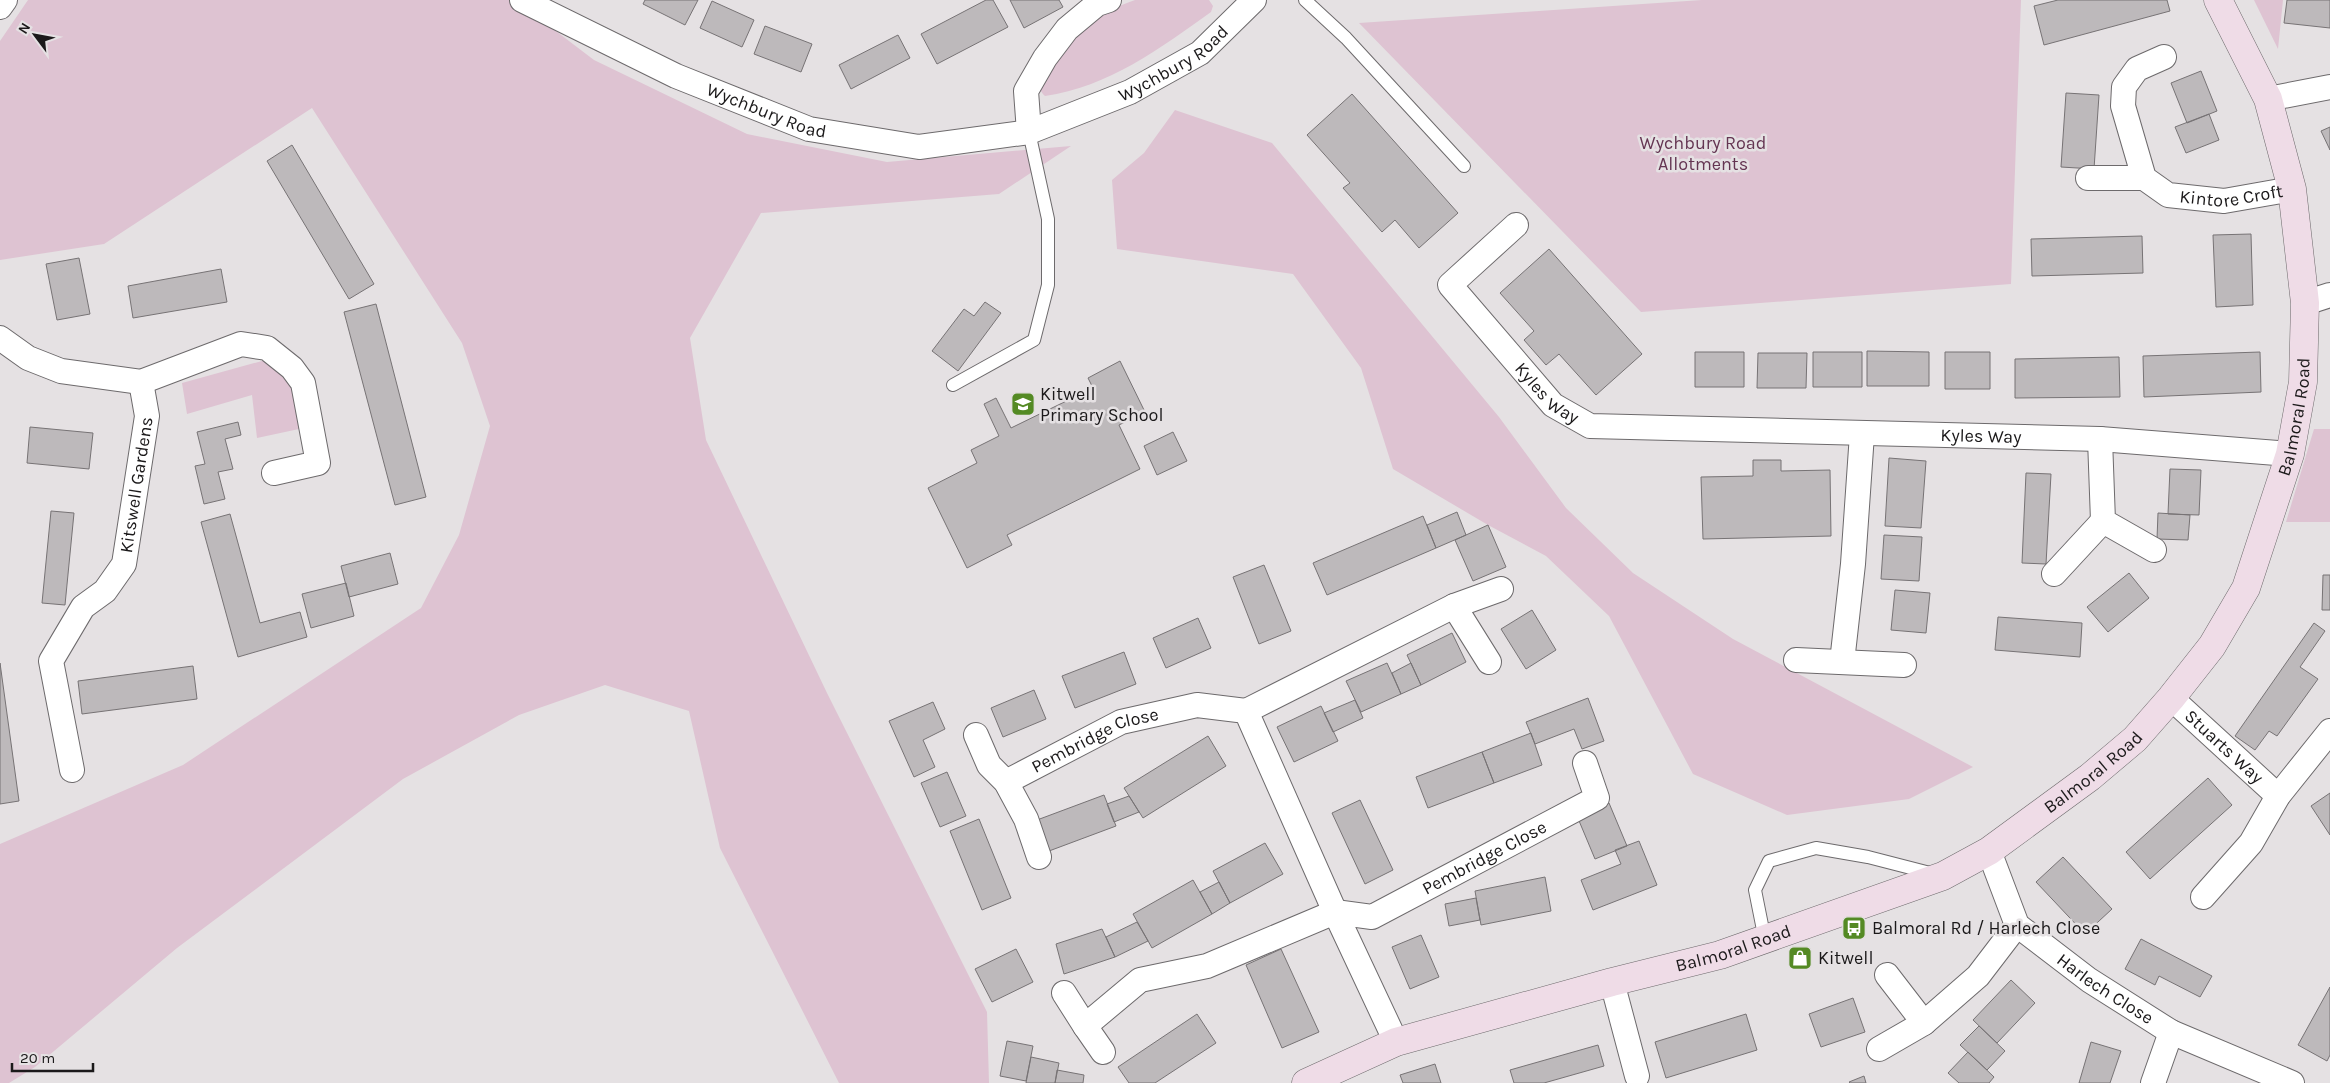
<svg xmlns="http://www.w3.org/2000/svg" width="2330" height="1083" viewBox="0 0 2330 1083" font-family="Karla,sans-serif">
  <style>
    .green { fill: #dec3d2 }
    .building { fill: #bdb9bb; stroke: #777375 }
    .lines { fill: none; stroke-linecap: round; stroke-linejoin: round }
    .lane-casing { stroke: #6d6a6c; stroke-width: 14 }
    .street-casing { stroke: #6d6a6c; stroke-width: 26 }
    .secondary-casing { stroke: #6d6a6c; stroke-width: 29 }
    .lane { stroke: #fff; stroke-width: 12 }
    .street { stroke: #fff; stroke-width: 24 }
    .secondary { stroke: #efdce7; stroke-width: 28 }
    .labels { text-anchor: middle; stroke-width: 5; stroke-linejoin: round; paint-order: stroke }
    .street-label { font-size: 18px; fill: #1b191a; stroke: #e5e1e3 }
    .park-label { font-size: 18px; fill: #643552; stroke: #e5e1e3 }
    .poi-label { font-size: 18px; fill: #1b191a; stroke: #e5e1e3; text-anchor: start }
  </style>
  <rect width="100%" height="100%" fill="#e5e1e3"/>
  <path class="green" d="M 28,0 L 515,0 L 594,60 L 747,134 L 887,162 L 1071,146 L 999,194 L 761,213 L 690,338 L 706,440 L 827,693 L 987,1012 L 989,1083 L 839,1083 L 720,848 L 689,711 L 605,685 L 519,715 L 403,779 L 177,948 L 35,1067 L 9,1083 L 0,1083 L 0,844 L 183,765 L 421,608 L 459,535 L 490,426 L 462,343 L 312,108 L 104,244 L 0,260 L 0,41 Z
    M 1135,0 L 1209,0 L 1213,6 L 1211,12 C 1161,48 1108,87 1045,96 C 1042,93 1040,91 1040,86 C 1042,75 1076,32 1086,24 C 1100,13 1119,6 1135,0 Z
    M 1702,0 L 2021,0 L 2011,284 L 1641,312 L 1359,23 Z
    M 2254,0 L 2283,0 L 2278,49 Z
    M 1175,110 L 1272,143 L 1499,417 L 1566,508 L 1633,573 L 1733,639 L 1973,767 L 1909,799 L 1787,815 L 1693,774 L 1609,616 L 1546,556 L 1488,525 L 1393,469 L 1361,368 L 1293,274 L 1117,249 L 1112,180 L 1144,153 Z
    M 269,359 L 291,374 L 304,406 L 299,429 L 257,438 L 252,395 L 187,414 L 182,383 Z
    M 2314,429 L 2330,429 L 2330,522 L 2286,522 Z"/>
  <path class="building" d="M 645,0 L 698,0 L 685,25 L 643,4 Z
    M 986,0 L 993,0 L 1008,27 L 937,64 L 921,34 Z
    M 1010,0 L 1059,0 L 1063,7 L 1024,28 Z
    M 2058,0 L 2167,0 L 2170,11 L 2044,45 L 2034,6 Z
    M 2287,0 L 2330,0 L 2330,28 L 2284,23 Z
    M 712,1 L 754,20 L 742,47 L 700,28 Z
    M 765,26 L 812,44 L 801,72 L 754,54 Z
    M 898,35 L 910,58 L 851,89 L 839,65 Z
    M 2201,71 L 2217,111 L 2187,123 L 2171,83 Z
    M 2066,93 L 2099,95 L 2094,169 L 2061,167 Z
    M 1352,94 L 1458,213 L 1419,248 L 1395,220 L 1382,232 L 1343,188 L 1350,183 L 1307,135 Z
    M 2209,114 L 2219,140 L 2186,153 L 2175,127 Z
    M 2330,127 L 2330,150 L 2321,131 Z
    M 292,145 L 374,284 L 349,299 L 267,161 Z
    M 2251,234 L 2253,305 L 2216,307 L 2213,235 Z
    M 2142,236 L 2143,273 L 2032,276 L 2031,239 Z
    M 1549,249 L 1642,354 L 1596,395 L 1559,354 L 1546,365 L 1524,340 L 1534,331 L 1500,293 Z
    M 79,258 L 90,314 L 57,320 L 46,264 Z
    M 221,269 L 227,302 L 133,318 L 128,286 Z
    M 985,302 L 1001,313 L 958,371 L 932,351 L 964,309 L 974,316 Z
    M 376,304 L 426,497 L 395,505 L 344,312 Z
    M 1867,351 L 1929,352 L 1929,386 L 1867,386 Z
    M 1695,352 L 1744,352 L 1744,387 L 1695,387 Z
    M 1813,352 L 1862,352 L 1862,387 L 1813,387 Z
    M 1945,352 L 1990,352 L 1990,389 L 1945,389 Z
    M 2260,352 L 2261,392 L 2144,397 L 2143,356 Z
    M 1758,353 L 1807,353 L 1806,388 L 1757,388 Z
    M 2119,357 L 2120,397 L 2015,398 L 2015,359 Z
    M 1120,361 L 1145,412 L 1119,425 L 1140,469 L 1007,535 L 1012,545 L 967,568 L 928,488 L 977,463 L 971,450 L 999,436 L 984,404 L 996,398 L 1011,428 L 1093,388 L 1088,378 Z
    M 238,422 L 241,435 L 225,439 L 233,469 L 218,472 L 225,499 L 204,504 L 195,466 L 205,464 L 197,432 Z
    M 30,427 L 93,433 L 89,469 L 27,463 Z
    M 1173,432 L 1187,461 L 1157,475 L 1144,446 Z
    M 1889,458 L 1926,461 L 1921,528 L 1885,526 Z
    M 1753,460 L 1781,460 L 1781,471 L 1830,470 L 1831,536 L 1703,539 L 1701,477 L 1753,476 Z
    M 2170,469 L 2201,470 L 2199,515 L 2168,514 Z
    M 2026,473 L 2051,474 L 2046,564 L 2022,563 Z
    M 51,511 L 74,513 L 65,605 L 42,603 Z
    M 1457,512 L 1466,535 L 1436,548 L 1427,525 Z
    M 2158,513 L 2190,515 L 2188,540 L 2157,539 Z
    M 230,514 L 260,623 L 300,612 L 307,637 L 238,657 L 201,522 Z
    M 1423,516 L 1436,548 L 1327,595 L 1313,563 Z
    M 1488,525 L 1506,567 L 1473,581 L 1455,540 Z
    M 1884,535 L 1922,537 L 1919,581 L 1881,579 Z
    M 390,553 L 398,584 L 349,597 L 341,566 Z
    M 1264,565 L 1291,631 L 1259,644 L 1233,577 Z
    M 2129,573 L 2149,598 L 2108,632 L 2087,607 Z
    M 2323,575 L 2330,575 L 2330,610 L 2322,610 Z
    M 346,583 L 354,616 L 311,628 L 302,594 Z
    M 1895,590 L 1930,593 L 1926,633 L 1891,630 Z
    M 1532,610 L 1556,650 L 1526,669 L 1501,629 Z
    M 1998,617 L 2082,623 L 2080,657 L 1995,650 Z
    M 1198,618 L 1211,648 L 1166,668 L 1153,638 Z
    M 2314,623 L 2325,631 L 2300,667 L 2318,679 L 2277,736 L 2269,731 L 2255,750 L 2235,736 Z
    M 1452,633 L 1466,662 L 1421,685 L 1407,655 Z
    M 1124,652 L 1136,684 L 1075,708 L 1062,676 Z
    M 0,663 L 19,801 L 0,804 Z
    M 1387,663 L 1401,694 L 1361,712 L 1346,681 Z
    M 1411,663 L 1421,685 L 1401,694 L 1392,673 Z
    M 193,666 L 197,699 L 82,714 L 78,681 Z
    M 1034,690 L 1046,719 L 1003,737 L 991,708 Z
    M 1588,698 L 1604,741 L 1582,749 L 1574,729 L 1535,744 L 1526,722 Z
    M 1355,700 L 1363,718 L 1333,732 L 1324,713 Z
    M 933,702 L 945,729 L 923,740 L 935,767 L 914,777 L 889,721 Z
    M 1321,706 L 1338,741 L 1294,762 L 1277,727 Z
    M 1531,733 L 1542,765 L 1494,783 L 1482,752 Z
    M 1208,736 L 1226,766 L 1143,818 L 1124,788 Z
    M 1482,752 L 1494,783 L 1428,808 L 1416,777 Z
    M 947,772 L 966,816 L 940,827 L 921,783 Z
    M 2208,778 L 2232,805 L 2150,879 L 2126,852 Z
    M 2330,793 L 2330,835 L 2311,806 Z
    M 1104,795 L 1116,826 L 1049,851 L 1037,820 Z
    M 1129,796 L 1139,812 L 1114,822 L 1107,804 Z
    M 1360,800 L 1393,870 L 1365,884 L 1332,813 Z
    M 1609,803 L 1627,846 L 1595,859 L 1577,816 Z
    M 979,819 L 1011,898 L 982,910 L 950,831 Z
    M 1639,841 L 1657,885 L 1593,910 L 1581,880 L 1621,864 L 1615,850 Z
    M 1265,843 L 1283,874 L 1230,903 L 1213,871 Z
    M 2063,857 L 2112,909 L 2085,934 L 2036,882 Z
    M 1545,877 L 1551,911 L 1481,925 L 1475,891 Z
    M 1193,880 L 1212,914 L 1152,948 L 1133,914 Z
    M 1219,882 L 1230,903 L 1212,914 L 1200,892 Z
    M 1476,898 L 1480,920 L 1449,926 L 1445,904 Z
    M 1137,922 L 1148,941 L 1115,957 L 1106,937 Z
    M 1102,929 L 1115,957 L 1064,974 L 1056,944 Z
    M 1421,935 L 1439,977 L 1410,989 L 1392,947 Z
    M 2141,939 L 2212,976 L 2200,997 L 2159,976 L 2155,985 L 2125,969 Z
    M 1016,949 L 1033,982 L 992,1002 L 975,969 Z
    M 1281,949 L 1319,1032 L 1282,1048 L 1246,965 Z
    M 2011,980 L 2035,1003 L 1997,1043 L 1973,1020 Z
    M 2330,987 L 2330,1055 L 2327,1061 L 2298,1045 Z
    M 1853,998 L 1865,1032 L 1821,1047 L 1809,1014 Z
    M 1197,1014 L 1216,1043 L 1155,1083 L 1129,1083 L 1118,1067 Z
    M 1746,1014 L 1757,1050 L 1666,1078 L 1655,1042 Z
    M 1979,1026 L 2005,1051 L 1987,1070 L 1960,1045 Z
    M 1007,1041 L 1033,1046 L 1026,1081 L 1000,1076 Z
    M 2091,1042 L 2121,1051 L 2110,1083 L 2079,1083 Z
    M 1598,1045 L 1604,1066 L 1544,1083 L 1514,1083 L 1510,1070 Z
    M 1968,1052 L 1994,1077 L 1989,1083 L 1959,1083 L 1948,1073 Z
    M 1031,1057 L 1059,1063 L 1055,1083 L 1026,1083 Z
    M 1435,1064 L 1441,1083 L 1403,1083 L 1400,1075 Z
    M 1057,1070 L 1084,1075 L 1083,1083 L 1055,1083 Z
    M 1864,1076 L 1866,1083 L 1850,1083 L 1849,1082 Z"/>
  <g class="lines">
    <g class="lane-casing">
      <path id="lane" d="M 1305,0 L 1346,38 L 1464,166
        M 953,385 L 1034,340 L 1048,285 L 1048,219 L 1029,132
        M 1765,940 L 1755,890 L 1769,861 L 1816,848 L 1868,857 L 1934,874"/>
    </g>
    <g class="street-casing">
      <g id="street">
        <path id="s1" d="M 522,0 L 676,76 L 809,129 L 919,147 L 1029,132 L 1130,92 L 1200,53 L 1254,0"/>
        <path d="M 0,7 L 5,0"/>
        <path id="s2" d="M 2164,57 L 2137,69 L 2124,87 L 2123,106 L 2144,178 L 2168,195 L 2224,201 L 2292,189"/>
        <path d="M 2268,99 L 2330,87"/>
        <path d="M 1029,132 L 1026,91 L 1045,58 L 1067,29 L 1097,4 L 1109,0"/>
        <path d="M 2088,178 L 2144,178"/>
        <path id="s3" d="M 1516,225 L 1450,285 L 1553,405 L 1590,426 L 2100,439 L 2290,454"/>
        <path d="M 2305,303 L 2330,295"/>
        <path d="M 0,338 L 28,358 L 61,371 L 141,382 L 241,344 L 267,348 L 292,368 L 303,383 L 318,463 L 274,473"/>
        <path d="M 2100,439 L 2103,521 L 2154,550"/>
        <path d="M 2054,574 L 2103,521"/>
        <path d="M 1454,606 L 1489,662"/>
        <path d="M 1796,660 L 1904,665"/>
        <path d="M 1842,662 L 1853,564 L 1862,434"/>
        <path id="s4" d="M 2171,698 L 2278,796"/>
        <path d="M 1246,711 L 1454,606 L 1501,589"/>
        <path d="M 976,735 L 989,765 L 1006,782 L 1026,819 L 1039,857"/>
        <path id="s5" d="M 72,770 L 51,661 L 83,607 L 105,591 L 124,564 L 147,416 L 141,382"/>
        <path id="s6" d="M 1006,782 L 1121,722 L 1197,705 L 1246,711 L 1335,912 L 1396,1042"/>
        <path id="s7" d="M 1989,851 L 2017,925 L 2089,980 L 2171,1032 L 2292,1083"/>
        <path d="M 2203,897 L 2251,843 L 2278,796 L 2330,731"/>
        <path d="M 1887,975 L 1924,1023"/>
        <path d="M 1612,982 L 1637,1076"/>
        <path d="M 1064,993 L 1085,1026"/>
        <path d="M 1879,1049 L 1924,1023 L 1978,976 L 2017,925"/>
        <path id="s8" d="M 1103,1052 L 1085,1026 L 1140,980 L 1207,966 L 1335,912 L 1372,917 L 1597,798 L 1585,763"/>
        <path d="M 2153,1083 L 2171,1032"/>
      </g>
    </g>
    <g class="secondary-casing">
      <g id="secondary">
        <path id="s9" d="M 1306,1083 L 1396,1042 L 1612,982 L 1720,955 L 1943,876 L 1989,851 L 2090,777 L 2135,739 L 2171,698 L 2212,646 L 2246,588 L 2290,454 L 2303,382 L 2305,303 L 2292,189 L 2268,99 L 2218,0"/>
      </g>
    </g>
    <use href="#lane" class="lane"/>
    <use href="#street" class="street"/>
    <use href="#secondary" class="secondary"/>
  </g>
  <defs>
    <g id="school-square" transform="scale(1.25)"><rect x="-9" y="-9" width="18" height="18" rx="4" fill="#548a24" stroke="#e5e1e3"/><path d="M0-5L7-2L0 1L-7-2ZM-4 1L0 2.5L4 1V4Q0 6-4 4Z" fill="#fff"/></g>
    <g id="bus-square" transform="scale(1.25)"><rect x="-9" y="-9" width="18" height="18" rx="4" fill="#548a24" stroke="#e5e1e3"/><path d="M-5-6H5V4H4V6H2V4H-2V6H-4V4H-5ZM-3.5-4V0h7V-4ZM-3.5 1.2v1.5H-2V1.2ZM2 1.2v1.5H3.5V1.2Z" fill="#fff"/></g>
    <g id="shop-square" transform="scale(1.25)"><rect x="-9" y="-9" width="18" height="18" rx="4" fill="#548a24" stroke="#e5e1e3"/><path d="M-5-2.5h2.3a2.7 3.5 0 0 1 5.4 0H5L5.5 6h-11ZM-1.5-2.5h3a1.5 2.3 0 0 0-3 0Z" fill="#fff"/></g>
  </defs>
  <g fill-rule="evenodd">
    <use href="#school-square" x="1023" y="404"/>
    <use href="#bus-square" x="1854" y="928"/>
    <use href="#shop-square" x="1800" y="958"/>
  </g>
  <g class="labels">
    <g class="street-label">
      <text dy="6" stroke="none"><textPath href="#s1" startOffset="698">Wychbury Road</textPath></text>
      <text dy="6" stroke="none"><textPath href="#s1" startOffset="269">Wychbury Road</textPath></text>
      <text dy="6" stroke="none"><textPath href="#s2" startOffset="239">Kintore Croft</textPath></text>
      <text dy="6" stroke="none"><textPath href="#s3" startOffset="235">Kyles Way</textPath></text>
      <text dy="6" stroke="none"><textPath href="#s9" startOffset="1274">Balmoral Road</textPath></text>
      <text dy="6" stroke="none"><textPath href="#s3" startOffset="681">Kyles Way</textPath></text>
      <text dy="6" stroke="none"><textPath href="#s5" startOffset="314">Kitswell Gardens</textPath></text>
      <text dy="6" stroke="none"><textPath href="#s6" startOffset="99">Pembridge Close</textPath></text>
      <text dy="6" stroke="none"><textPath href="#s4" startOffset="72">Stuarts Way</textPath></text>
      <text dy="6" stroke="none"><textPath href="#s9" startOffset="854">Balmoral Road</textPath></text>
      <text dy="6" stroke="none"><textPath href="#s8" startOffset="475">Pembridge Close</textPath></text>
      <text dy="6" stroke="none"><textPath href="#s9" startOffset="449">Balmoral Road</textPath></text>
      <text dy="6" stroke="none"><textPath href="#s7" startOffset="188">Harlech Close</textPath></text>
    </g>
    <g class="park-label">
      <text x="1703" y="149">Wychbury Road<tspan x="1703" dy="21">Allotments</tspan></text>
    </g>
    <g class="poi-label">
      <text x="1040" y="400">Kitwell<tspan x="1040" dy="21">Primary School</tspan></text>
      <text x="1872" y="934">Balmoral Rd / Harlech Close</text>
      <text x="1818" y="964">Kitwell</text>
    </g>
  </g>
  <g transform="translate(35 35) rotate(302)" stroke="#e5e1e3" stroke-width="4" paint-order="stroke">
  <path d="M0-4L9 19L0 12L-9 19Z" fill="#1b191a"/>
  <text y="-8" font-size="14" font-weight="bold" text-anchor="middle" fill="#1b191a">N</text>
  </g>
  <path d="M12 1063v8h81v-8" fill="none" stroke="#1b191a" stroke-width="2.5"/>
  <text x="20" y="1063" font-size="15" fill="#1b191a" stroke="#e5e1e3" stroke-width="4" paint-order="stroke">20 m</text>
</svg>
